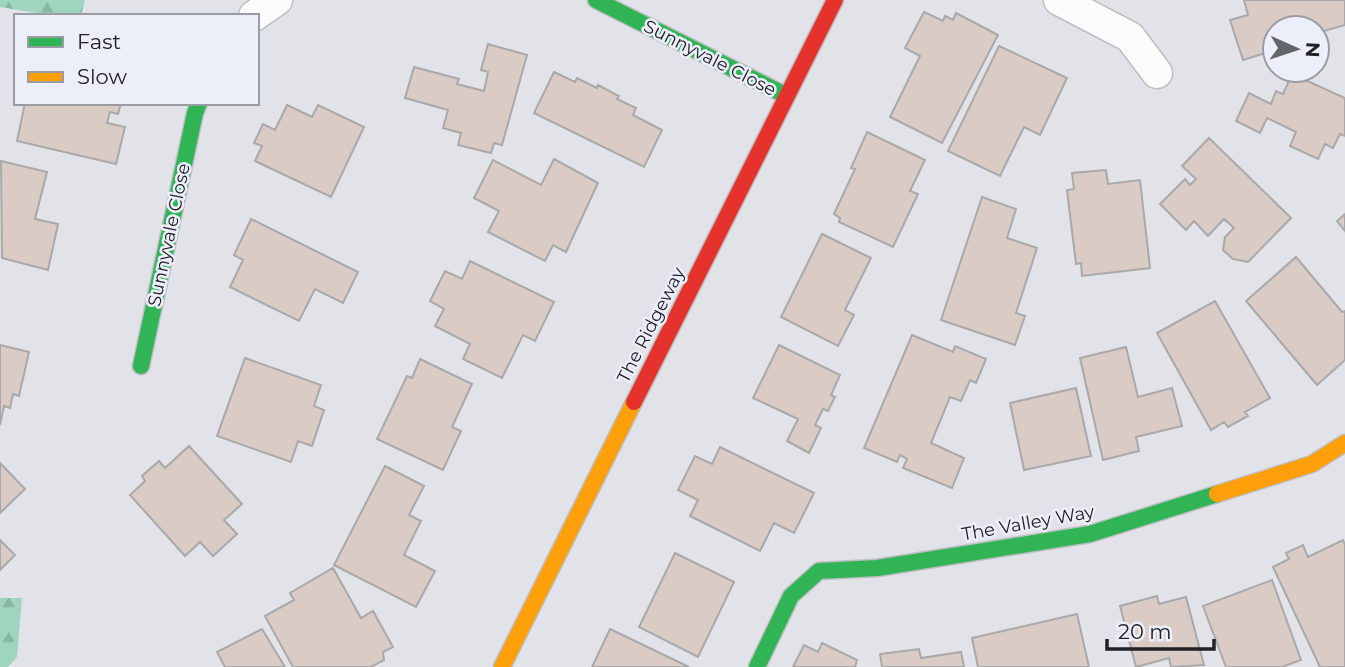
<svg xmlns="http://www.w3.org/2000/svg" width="1345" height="667" viewBox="0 0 1345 667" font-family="Montserrat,sans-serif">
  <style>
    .forest { fill: url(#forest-firs) }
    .building { fill: #dacbc4; stroke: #a9a8aa; stroke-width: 2 }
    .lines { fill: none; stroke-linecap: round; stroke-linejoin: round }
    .street-casing { stroke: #bebfc3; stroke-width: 33 }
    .fast-casing { stroke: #bebfc3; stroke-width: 19 }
    .slow-casing { stroke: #bebfc3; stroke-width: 19 }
    .jam-casing { stroke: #bebfc3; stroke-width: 19 }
    .street { stroke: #fbfbfc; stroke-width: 30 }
    .fast { stroke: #30b455; stroke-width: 16 }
    .slow { stroke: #ff9f0a; stroke-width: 16 }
    .jam { stroke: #e5322d; stroke-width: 16 }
    .labels { text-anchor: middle; stroke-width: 5; stroke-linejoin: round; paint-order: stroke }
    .street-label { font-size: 18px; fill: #202125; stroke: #eceef9 }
  </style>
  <defs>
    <pattern id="forest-firs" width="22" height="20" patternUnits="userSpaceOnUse" patternTransform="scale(1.75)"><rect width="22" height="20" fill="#9fd4be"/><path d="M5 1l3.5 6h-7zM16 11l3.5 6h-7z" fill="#89b6a3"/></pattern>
  </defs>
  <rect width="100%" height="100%" fill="#e2e3e8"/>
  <path class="forest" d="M 0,0 L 85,0 L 81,16 L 54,16 L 0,7 Z
    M 0,598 L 22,598 L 17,657 L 8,667 L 0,667 Z"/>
  <path class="building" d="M 1244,0 L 1345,0 L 1345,25 L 1317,33 L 1317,28 L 1275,28 L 1275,50 L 1243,60 L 1230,20 L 1248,15 Z
    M 924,12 L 943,21 L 945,16 L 953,20 L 956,13 L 998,35 L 942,143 L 890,117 L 920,56 L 905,48 Z
    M 488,44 L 527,55 L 502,145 L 494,143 L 491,153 L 458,145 L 461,133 L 443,128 L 448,110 L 405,98 L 414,67 L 459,79 L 457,84 L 484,91 L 488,72 L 481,70 Z
    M 999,46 L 1067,78 L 1040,135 L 1024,127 L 1000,176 L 948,151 Z
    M 554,72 L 575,82 L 577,78 L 597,88 L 598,85 L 619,96 L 617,99 L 636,108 L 633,115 L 662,130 L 644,167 L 534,113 Z
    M 1292,74 L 1345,98 L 1345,136 L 1340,134 L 1333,148 L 1325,144 L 1318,159 L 1290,146 L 1296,132 L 1267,118 L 1260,133 L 1236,121 L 1249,93 L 1271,104 L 1276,91 L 1283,94 Z
    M 25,103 L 121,103 L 118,114 L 110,112 L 107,123 L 125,127 L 116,164 L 17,141 Z
    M 287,105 L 312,117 L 318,105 L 364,127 L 331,197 L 255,161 L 262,146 L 254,143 L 263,124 L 275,130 Z
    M 867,132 L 925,160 L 910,191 L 918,194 L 893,247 L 839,222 L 840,218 L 834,214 L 855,169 L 851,168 Z
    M 1209,138 L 1291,218 L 1248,262 L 1233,259 L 1223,250 L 1225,237 L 1234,228 L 1224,219 L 1208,236 L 1194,221 L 1186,230 L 1160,204 L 1185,179 L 1190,185 L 1196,179 L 1182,166 Z
    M 554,159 L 598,183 L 566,252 L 553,245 L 545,261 L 488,232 L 499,211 L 474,198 L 493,160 L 541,185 Z
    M 1,161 L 47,172 L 35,219 L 58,224 L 48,270 L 2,258 Z
    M 1106,170 L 1108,184 L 1140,180 L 1150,268 L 1082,276 L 1081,263 L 1076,264 L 1067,190 L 1074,189 L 1072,173 Z
    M 982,197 L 1016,209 L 1007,238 L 1037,248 L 1016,313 L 1025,316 L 1015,345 L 941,320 Z
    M 1345,214 L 1345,231 L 1337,221 Z
    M 251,219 L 358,272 L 343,303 L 315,289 L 299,321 L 230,287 L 243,260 L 234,255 Z
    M 822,234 L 871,258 L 845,310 L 854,315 L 838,346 L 781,317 Z
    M 1296,257 L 1342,312 L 1345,311 L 1345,360 L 1317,385 L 1246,301 Z
    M 470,261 L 554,302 L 535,341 L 523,335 L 502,378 L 463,359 L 470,344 L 435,326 L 444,309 L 430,301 L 445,271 L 462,279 Z
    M 1215,301 L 1270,398 L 1245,412 L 1248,416 L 1228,427 L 1224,422 L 1211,430 L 1157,333 Z
    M 912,335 L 953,352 L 955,346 L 986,359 L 976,383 L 970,380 L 961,401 L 950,397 L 931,443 L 964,458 L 952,488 L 903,468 L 907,459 L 900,455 L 897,462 L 864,448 Z
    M 0,345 L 29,352 L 19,396 L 13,394 L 10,408 L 4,406 L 0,425 Z
    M 779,345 L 840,375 L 831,395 L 835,397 L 828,411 L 823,409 L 815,425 L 821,428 L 809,453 L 787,441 L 798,419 L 753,398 Z
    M 1126,347 L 1138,397 L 1172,388 L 1182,426 L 1136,437 L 1139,451 L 1103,460 L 1080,358 Z
    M 245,358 L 321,385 L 314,406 L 324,410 L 312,446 L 298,441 L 291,462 L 217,436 Z
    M 420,359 L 472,384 L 452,427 L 461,431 L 443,470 L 377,439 L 407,376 L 412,378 Z
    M 1076,388 L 1091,456 L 1024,470 L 1010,403 Z
    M 189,446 L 242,504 L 224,520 L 237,534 L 213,556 L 200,542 L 185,556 L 130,495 L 145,481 L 142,476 L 159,461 L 165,468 Z
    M 720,447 L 814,493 L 794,533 L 774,523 L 760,551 L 690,516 L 698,500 L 678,490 L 695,456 L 712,464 Z
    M 0,463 L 25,489 L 0,513 Z
    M 385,466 L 424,486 L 409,515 L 421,521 L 404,555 L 435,571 L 416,607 L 334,565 Z
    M 0,540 L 15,555 L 0,570 Z
    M 1343,540 L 1345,545 L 1345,667 L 1320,667 L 1273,567 L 1289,559 L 1286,553 L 1303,545 L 1308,557 Z
    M 675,553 L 734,582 L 698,657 L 639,627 Z
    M 333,568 L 361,618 L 373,611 L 393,647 L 383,652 L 384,660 L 371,667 L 293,667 L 265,616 L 294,600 L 290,593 Z
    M 1272,580 L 1301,660 L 1282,667 L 1226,667 L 1203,606 Z
    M 1157,596 L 1159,604 L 1186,597 L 1204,665 L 1171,667 L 1169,658 L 1136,667 L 1120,606 Z
    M 1077,614 L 1089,667 L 978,667 L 972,638 Z
    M 262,629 L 285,667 L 225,667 L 217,652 Z
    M 610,629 L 689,667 L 592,667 Z
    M 822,643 L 857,660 L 855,667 L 793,667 L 804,645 L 818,652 Z
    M 919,649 L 921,658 L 961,652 L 964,667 L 882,667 L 880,654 Z"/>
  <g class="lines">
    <g class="street-casing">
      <path id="street" d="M 1059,0 L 1130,37 L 1157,73
        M 254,16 L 277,0"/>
    </g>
    <g class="fast-casing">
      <path id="fast" d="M 596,0 L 787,96
        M 141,366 L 195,113 L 199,103
        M 757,667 L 791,596 L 819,571 L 877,568 L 1090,534 L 1217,494"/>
    </g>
    <g class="slow-casing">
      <path id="slow" d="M 1217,494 L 1312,464 L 1345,443
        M 502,667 L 634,402"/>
    </g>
    <g class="jam-casing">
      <path id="jam" d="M 634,402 L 835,0"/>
    </g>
    <use href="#street" class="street"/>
    <use href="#fast" class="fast"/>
    <use href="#slow" class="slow"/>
    <use href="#jam" class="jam"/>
  </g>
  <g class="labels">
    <g class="street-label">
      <text transform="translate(710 58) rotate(27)" y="6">Sunnyvale Close</text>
      <text transform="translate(169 235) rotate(-78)" y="6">Sunnyvale Close</text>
      <text transform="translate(651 325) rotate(-63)" y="6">The Ridgeway</text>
      <text transform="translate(1028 523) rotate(-10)" y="6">The Valley Way</text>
    </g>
  </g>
  <rect x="14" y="14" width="245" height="91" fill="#eceef9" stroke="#9a9ca4" stroke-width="2"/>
  <rect x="28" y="37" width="35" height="10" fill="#30b455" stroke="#9a9ca4" stroke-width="2"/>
  <text x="77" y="49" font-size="21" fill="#202125">Fast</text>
  <rect x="28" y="72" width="35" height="10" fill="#ff9f0a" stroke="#9a9ca4" stroke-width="2"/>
  <text x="77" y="84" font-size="21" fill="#202125">Slow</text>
  <g transform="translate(1296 49) rotate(93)"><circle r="33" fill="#eceef9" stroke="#9a9ca4" stroke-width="2"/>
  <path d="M0-5L12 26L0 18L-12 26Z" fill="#646569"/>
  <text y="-10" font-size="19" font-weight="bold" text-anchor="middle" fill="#202125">N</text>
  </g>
  <path d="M1107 639v10h107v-10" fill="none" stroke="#202125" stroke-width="3.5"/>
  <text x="1118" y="639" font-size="21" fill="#202125" stroke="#eceef9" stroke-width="5" paint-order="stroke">20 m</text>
</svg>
